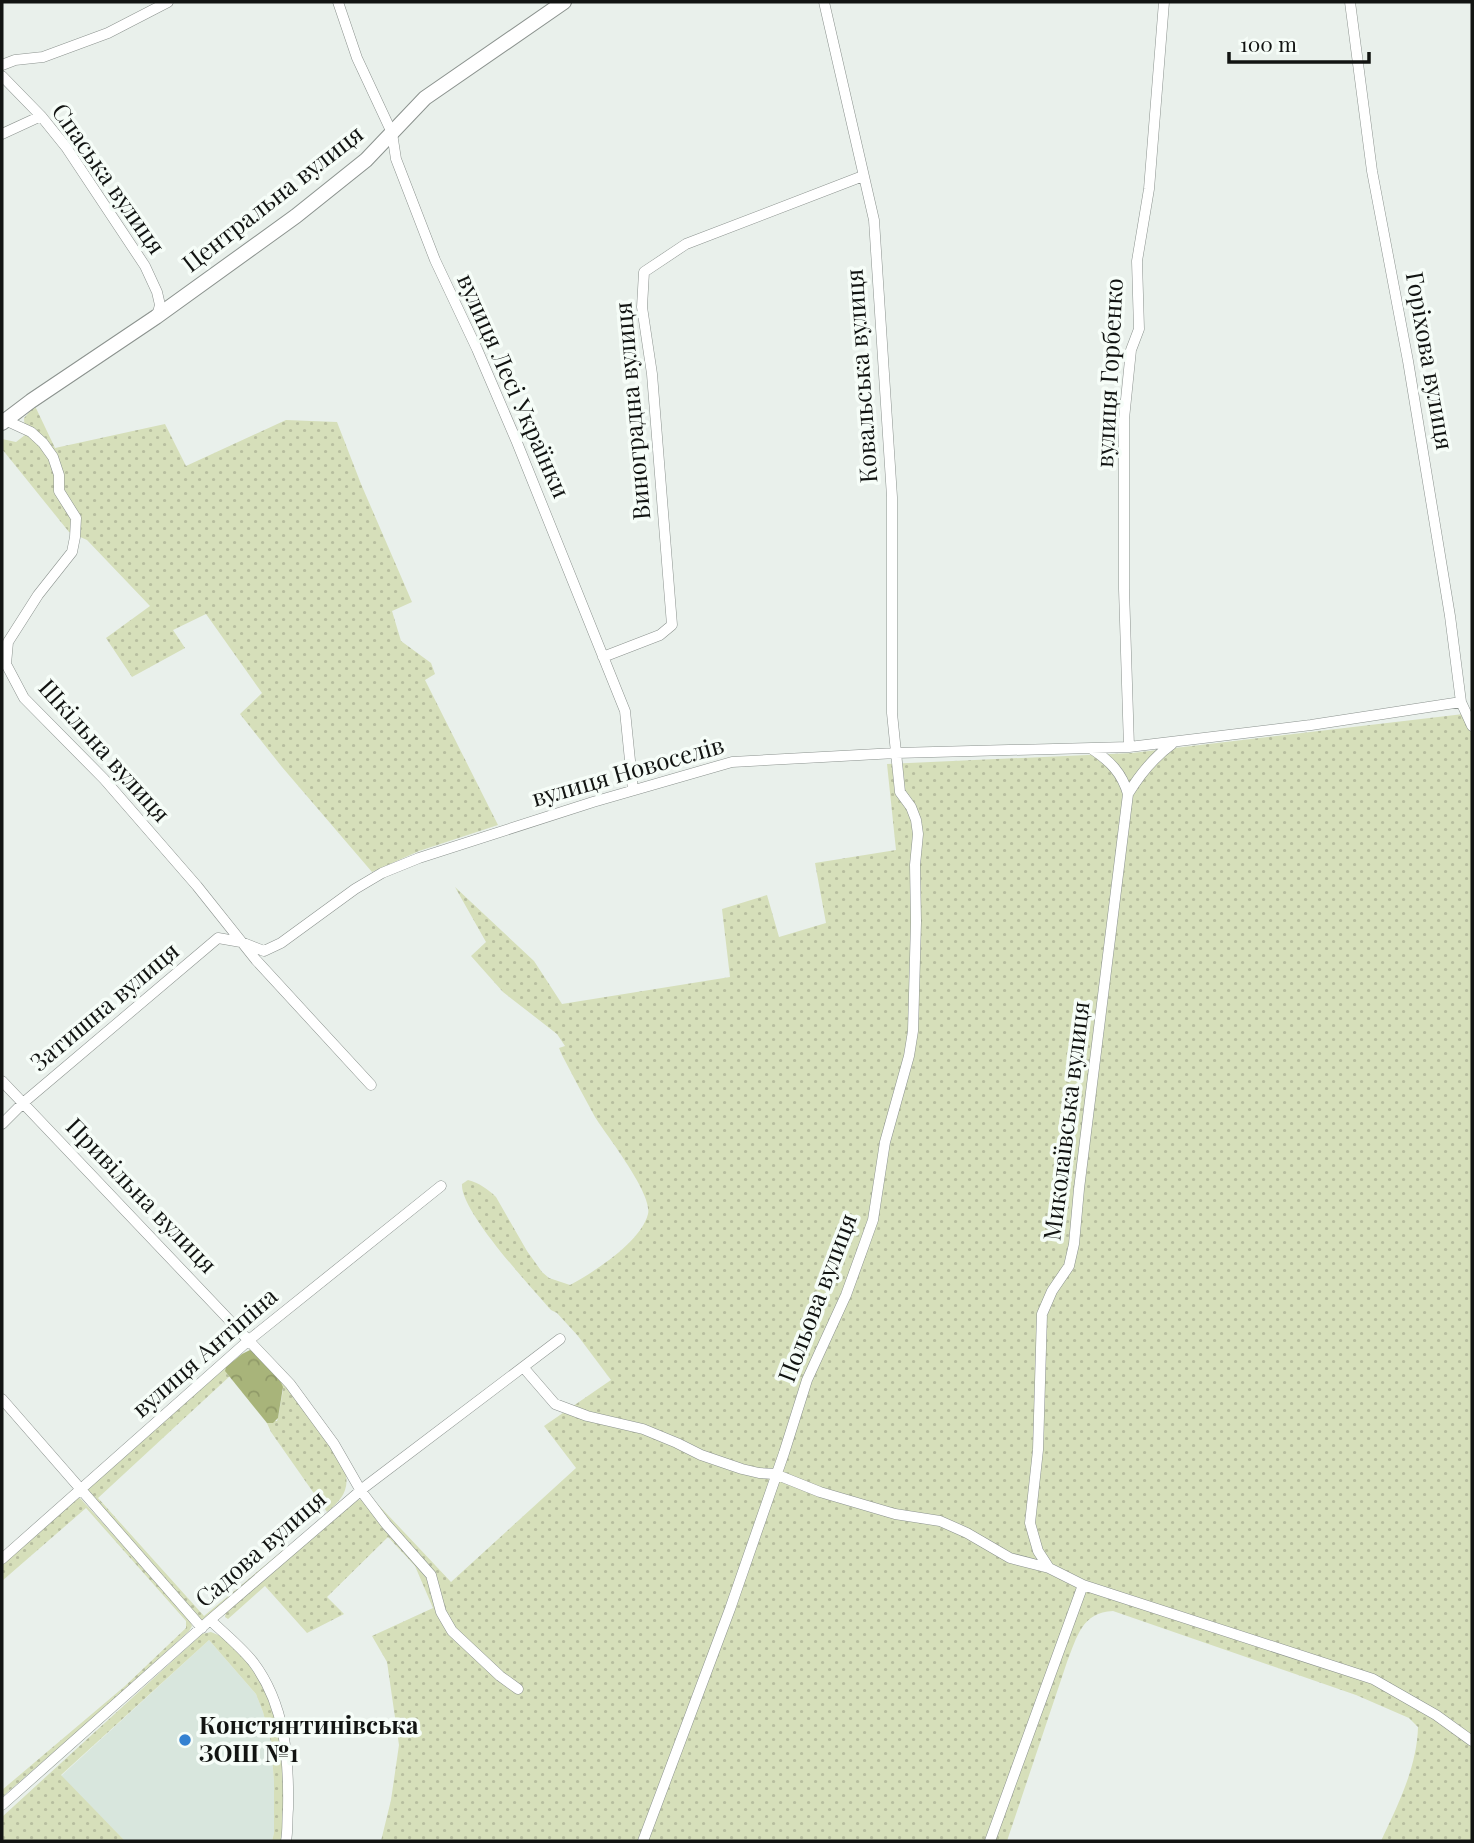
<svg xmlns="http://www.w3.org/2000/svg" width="1474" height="1843" viewBox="0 0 1474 1843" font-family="'Playfair Display',serif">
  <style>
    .built { fill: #d8e6dd }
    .grass { fill: url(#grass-dots) }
    .forest { fill: url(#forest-crowns) }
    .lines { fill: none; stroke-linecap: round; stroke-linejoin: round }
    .street-casing { stroke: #8b928e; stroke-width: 11 }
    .secondary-casing { stroke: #8b928e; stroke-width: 16 }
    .street { stroke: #fff; stroke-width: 10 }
    .secondary { stroke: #fff; stroke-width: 14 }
    .poi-dot { fill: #3381d1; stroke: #f6fdf8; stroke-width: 2.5 }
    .labels { text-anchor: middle; stroke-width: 7; stroke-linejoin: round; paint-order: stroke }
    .street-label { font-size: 24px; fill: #121412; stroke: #f6fdf8 }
    .poi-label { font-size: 24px; font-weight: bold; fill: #121412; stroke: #f6fdf8; text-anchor: start }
  </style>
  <defs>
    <pattern id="grass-dots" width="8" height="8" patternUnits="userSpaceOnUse" patternTransform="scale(1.75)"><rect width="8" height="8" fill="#d6dfba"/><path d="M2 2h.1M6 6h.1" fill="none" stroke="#b7be9f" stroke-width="1.8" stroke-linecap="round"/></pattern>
    <pattern id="forest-crowns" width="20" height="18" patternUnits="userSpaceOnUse" patternTransform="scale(1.75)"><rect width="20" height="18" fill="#a8b47a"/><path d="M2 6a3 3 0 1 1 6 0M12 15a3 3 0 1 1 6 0" fill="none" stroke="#909a68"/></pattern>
  </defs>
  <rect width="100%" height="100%" fill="#e9f0eb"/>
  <path class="built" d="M 209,1640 L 256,1694 L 263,1712 L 271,1741 L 274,1782 L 274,1833 L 272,1841 L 125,1841 L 61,1776 Z"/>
  <path class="grass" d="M 35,406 L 55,448 L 165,424 L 186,466 L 286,420 L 337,422 L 361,484 L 412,602 L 392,611 L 401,641 L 431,663 L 435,674 L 425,680 L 498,825 L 419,851 L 372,872 L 282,767 L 240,714 L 262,693 L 206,614 L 173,630 L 185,648 L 132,677 L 106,638 L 150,606 L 87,540 L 69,532 L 2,449 L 2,439 L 16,442 L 25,435 L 24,418 Z
    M 1472,713 L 1472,1841 L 1381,1841 C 1398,1805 1417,1767 1418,1727 L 1409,1718 L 1356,1695 L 1113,1611 C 1082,1612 1077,1637 1067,1662 L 1007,1841 L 381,1841 L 391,1800 L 399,1745 L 387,1662 L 372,1636 L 433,1608 L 415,1566 L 388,1537 L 327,1597 L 344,1614 L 307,1633 L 265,1586 L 228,1619 L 225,1617 L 226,1611 L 350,1503 L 370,1496 L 451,1582 L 576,1468 L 544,1426 L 611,1380 L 578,1336 L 557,1313 L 551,1310 C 531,1287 460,1211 462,1184 L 468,1180 C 479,1183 488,1189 496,1197 L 527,1251 L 542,1272 L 549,1278 L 570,1285 C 594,1272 641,1242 648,1214 C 653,1194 607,1136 595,1117 C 584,1097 573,1076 562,1055 L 559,1048 L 565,1046 L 557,1034 L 503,992 L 471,956 L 486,942 L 455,887 L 534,961 L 562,1004 L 730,977 L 722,909 L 767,895 L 779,937 L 826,923 L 815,863 L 896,850 L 887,764 L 1132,753 Z
    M 226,1367 L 228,1375 L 230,1376 L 98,1498 L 204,1616 L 288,1546 L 285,1551 L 208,1619 L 202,1620 L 196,1617 L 87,1492 L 88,1489 Z
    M 276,1374 C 293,1396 342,1450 346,1475 C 349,1492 339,1502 327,1512 L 271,1432 L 266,1421 L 277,1421 L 278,1418 L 283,1390 Z
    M 80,1498 L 189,1618 L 192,1626 L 189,1631 L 109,1704 L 2,1797 L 2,1790 L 125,1686 L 186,1628 L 186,1621 L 86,1508 L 2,1581 L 2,1565 L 76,1499 Z
    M 211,1632 L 223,1637 L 239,1651 L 267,1691 L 279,1733 L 281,1751 L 285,1806 L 283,1841 L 272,1841 L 274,1833 L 274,1782 L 271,1742 L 263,1712 L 256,1694 L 209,1640 L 61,1775 L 125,1841 L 2,1841 L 2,1817 L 202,1634 Z"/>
  <path class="forest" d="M 250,1350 L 256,1353 L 279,1378 L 283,1387 L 278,1418 L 273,1423 L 267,1423 L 225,1371 L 226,1367 L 242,1354 Z"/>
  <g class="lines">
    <g class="street-casing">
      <path id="street" d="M 338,2 L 357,58 L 392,133 L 396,159 L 435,260 L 477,349 L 516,440 L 625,711 L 633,790
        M 1350,2 L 1372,171 L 1408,361 L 1450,616 L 1461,702 L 1472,726
        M 2,65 L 15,60 L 43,57 L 108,33 L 168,2
        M 2,76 L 41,116 L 66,147 L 145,266 L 157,292 L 160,305 L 157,316
        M 2,134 L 41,116
        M 5,420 L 31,432 L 43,443 L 53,457 L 59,475 L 59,491 L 76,518 L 75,537 L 72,552 L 38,595 L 8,642 L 6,664 L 24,698 L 104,779 L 197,886 L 256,960 L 371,1085
        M 603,657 L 660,635 L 672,625 L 652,374 L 642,307 L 644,272 L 686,244 L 863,176
        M 1129,747 L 1124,589 L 1124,419 L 1131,350 L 1139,329 L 1137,261 L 1149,189 L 1164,2
        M 1092,749 C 1110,761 1122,773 1128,794
        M 2,1081 L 290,1384 L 334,1444 L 361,1491 L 386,1524 L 431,1575 L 441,1612 L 452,1631 L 500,1676 L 518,1689
        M 2,1124 L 23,1103 L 218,938 L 241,942 L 264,951 L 281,943 L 355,889 L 382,873 L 419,858 L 593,802 L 732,762 L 896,753 L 1129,747 L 1311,725 L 1461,702
        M 523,1367 L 555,1404 L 587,1416 L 643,1429 L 677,1443 L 701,1455 L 742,1469 L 759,1473 L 775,1474 L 820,1492 L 895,1514 L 940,1521 L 967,1533 L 1010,1558 L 1049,1568 L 1083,1585
        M 2,1399 L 202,1628
        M 2,1559 L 249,1340 L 441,1186
        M 1049,1568 L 1038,1551 L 1030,1523 L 1038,1450 L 1042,1314 L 1052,1291 L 1069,1266 L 1074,1244 L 1079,1189 L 1128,794 C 1140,774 1153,758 1172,744
        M 210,1620 C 225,1634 241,1647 253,1662 C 285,1704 289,1758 288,1809 C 287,1819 288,1831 286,1841
        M 2,1805 L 210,1620 L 366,1486 L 560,1339
        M 643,1841 L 730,1609 L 784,1453 L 807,1380 L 846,1295 L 863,1248 L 873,1220 L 885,1142 L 909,1056 L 913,1031 L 916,922 L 915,865 L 918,834 L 916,820 L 911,807 L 900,792 L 892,713 L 892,497 L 874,220 L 824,2
        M 990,1841 L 1083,1585 L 1373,1679 L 1436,1715 L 1472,1741"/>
    </g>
    <g class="secondary-casing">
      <path id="secondary" d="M 2,423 L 31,401 L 156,317 L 296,216 L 366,160 L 425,98 L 564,2"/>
    </g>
    <use href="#street" class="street"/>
    <use href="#secondary" class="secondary"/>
  </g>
  <circle class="poi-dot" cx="185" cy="1740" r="7"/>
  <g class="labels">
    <g class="street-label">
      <text transform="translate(108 179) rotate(55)" y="8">Спаська вулиця</text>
      <text transform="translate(273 199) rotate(-38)" y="8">Центральна вулиця</text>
      <text transform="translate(1429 361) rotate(80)" y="8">Горіхова вулиця</text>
      <text transform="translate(1110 373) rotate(-87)" y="8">вулиця Горбенко</text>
      <text transform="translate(862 376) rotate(-94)" y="8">Ковальська вулиця</text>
      <text transform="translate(513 386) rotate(66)" y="8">вулиця Лесі Українки</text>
      <text transform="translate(633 411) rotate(-95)" y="8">Виноградна вулиця</text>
      <text transform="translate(104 751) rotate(48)" y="8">Шкільна вулиця</text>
      <text transform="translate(628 772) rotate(-16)" y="8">вулиця Новоселів</text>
      <text transform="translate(105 1007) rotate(-40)" y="8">Затишна вулиця</text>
      <text transform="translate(1067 1121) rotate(-83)" y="8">Миколаївська вулиця</text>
      <text transform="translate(141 1196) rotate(46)" y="8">Привільна вулиця</text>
      <text transform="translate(818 1298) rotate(-69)" y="8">Польова вулиця</text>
      <text transform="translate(205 1353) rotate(-41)" y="8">вулиця Антіпіна</text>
      <text transform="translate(261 1549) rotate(-41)" y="8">Садова вулиця</text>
    </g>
    <g class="poi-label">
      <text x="199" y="1734">Констянтинівська<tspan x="199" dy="28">ЗОШ №1</tspan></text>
    </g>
  </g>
  <rect width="1474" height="1843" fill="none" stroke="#121412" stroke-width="7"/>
  <path d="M1229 52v10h140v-10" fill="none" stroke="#121412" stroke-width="3.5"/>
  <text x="1240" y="52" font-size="21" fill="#121412" stroke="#f6fdf8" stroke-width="5" paint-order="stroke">100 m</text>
</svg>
